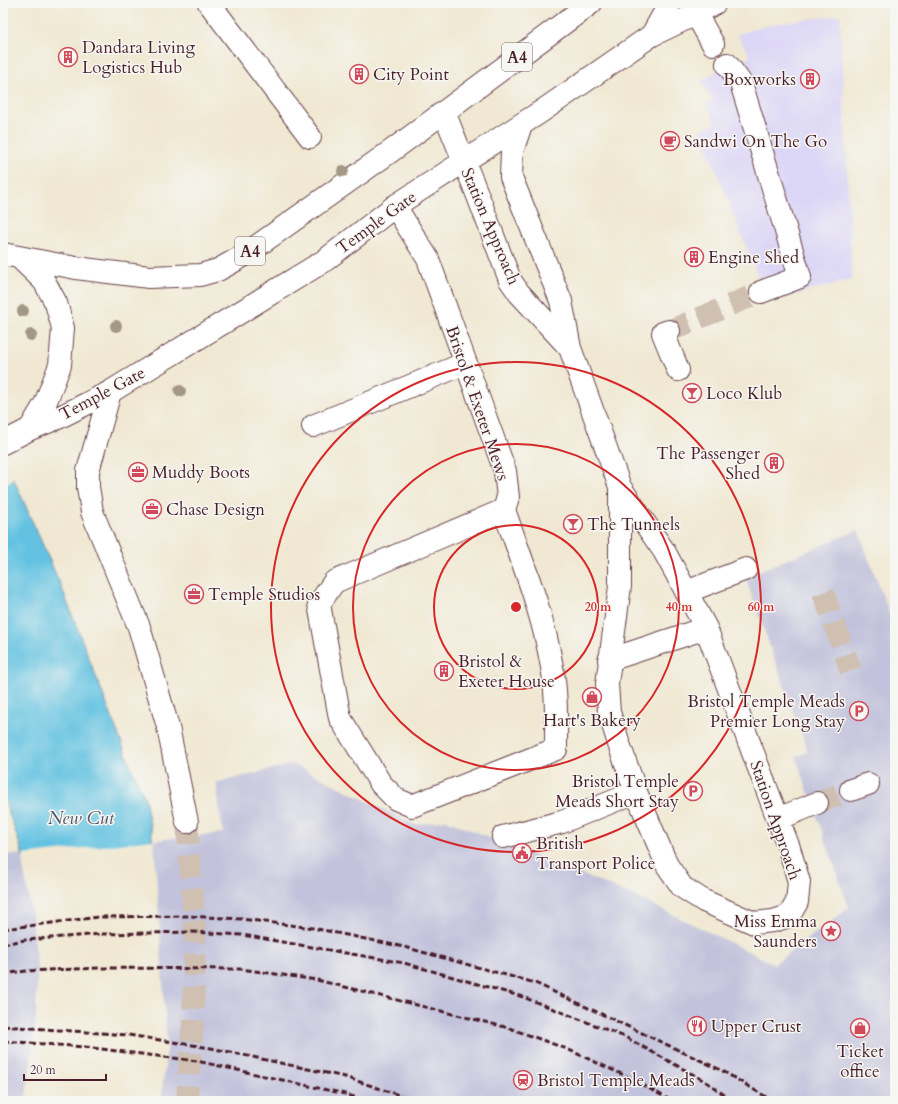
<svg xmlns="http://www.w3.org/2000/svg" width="898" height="1104" viewBox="0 0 898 1104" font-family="Cardo,serif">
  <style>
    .built { fill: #dcd6f6 }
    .industrial { fill: #c2c2dc }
    .water { fill: #63c2e1; stroke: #567086 }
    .pier { fill: #f0e8d2 }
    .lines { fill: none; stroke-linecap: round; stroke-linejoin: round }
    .minor-tunnel { stroke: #cfc0b1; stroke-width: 22; stroke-dasharray: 22 11; stroke-linecap: butt }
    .minor-casing { stroke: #633d44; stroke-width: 24 }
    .major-casing { stroke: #633d44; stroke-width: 24 }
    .highway-casing { stroke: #633d44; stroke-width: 24 }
    .minor { stroke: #fff; stroke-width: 22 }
    .major { stroke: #fff; stroke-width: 22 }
    .highway { stroke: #fff; stroke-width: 22 }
    .rail { stroke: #4a1f2b; stroke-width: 3; stroke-dasharray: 6 3; stroke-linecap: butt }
    .tree { fill: #a39886 }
    .ring { fill: none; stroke: #d62828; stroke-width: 2 }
    .labels { text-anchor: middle; stroke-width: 3; stroke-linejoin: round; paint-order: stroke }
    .shield { fill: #f6f6f2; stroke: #7e6067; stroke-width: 1 }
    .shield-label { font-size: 16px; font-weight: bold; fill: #4a1f2b }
    .poi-label { font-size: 17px; fill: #4a1f2b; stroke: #f6f6f2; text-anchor: start }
    .street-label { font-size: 17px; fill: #4a1f2b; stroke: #f6f6f2 }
    .water-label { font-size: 18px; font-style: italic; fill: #53586b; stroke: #f6f6f2 }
    .centre { fill: #d62828; stroke: #f6f6f2; stroke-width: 2 }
    .ring-label { font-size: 12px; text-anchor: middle; font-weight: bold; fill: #d62828; stroke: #f6f6f2; stroke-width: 3; stroke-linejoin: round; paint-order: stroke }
  </style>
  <rect width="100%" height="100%" fill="#f6f6f2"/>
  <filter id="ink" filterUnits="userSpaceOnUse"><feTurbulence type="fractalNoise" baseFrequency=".025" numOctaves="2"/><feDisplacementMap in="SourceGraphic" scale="8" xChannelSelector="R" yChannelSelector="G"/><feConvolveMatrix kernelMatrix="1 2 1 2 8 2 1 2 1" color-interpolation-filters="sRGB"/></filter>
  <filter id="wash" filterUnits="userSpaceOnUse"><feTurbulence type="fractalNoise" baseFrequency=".012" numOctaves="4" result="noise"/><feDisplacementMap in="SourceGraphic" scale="16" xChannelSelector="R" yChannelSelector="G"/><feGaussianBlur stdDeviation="0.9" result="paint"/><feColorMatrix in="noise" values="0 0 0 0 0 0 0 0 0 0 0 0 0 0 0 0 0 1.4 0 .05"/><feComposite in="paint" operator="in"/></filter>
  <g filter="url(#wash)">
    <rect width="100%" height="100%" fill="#f0e8d2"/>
    <path class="built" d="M 840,15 L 852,279 L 768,302 L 700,130 L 715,123 L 707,104 L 713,100 L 701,81 L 730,63 L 733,66 L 750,56 L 737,34 L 777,23 Z"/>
    <path class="industrial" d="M 858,530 L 895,628 L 895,1101 L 3,1101 L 3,854 L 23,855 L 223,833 L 216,783 L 293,764 L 415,825 L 446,820 L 628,893 L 774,964 L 849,908 L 796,757 L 808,752 L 745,577 Z"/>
    <path class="water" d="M 3,455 L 61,586 L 133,772 L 145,798 L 152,836 L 165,1048 L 38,1015 L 39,970 L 34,915 L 21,848 L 3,796 Z"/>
    <path class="pier" d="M 3,453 L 5,454 L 16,478 L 3,485 Z
      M 154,840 L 167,1048 L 161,1101 L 25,1101 L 29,1075 L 36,1015 L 37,970 L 32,915 L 23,866 L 23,855 Z"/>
  </g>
  <g filter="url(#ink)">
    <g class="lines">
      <path class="minor-tunnel" d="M 669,331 L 761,292
        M 823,592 L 851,671
        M 817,803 L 851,790
        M 187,822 L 195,930 L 193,1018 L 187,1101"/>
      <g class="minor-casing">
        <path id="minor" d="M 209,3 L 310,137
          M 696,14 L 713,44
          M 727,64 L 741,83 L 800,277 L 761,292
          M 444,112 L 476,191 L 510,280 L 519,293 L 570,348
          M 521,125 L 512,151 L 511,177 L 561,301 L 570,348 L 620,487 L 664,551 L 706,628 L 778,819 L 789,848 L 799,882 L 797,902 L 789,916 L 773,921 L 754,923 L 704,901 L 682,887 L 667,865 L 636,792 L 619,744 L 609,712 L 607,684 L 620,586 L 620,487
          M 395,206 L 428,259 L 505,471 L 508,497 L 504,510 C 522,561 543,613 552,667 C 557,694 556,721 556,749 L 412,806 L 396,799 L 381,784 L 340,718 L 319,604 L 334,582 L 504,510
          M 669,331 L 663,333 L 678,370
          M 110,392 L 88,471 L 88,487 L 92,512 L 139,627 L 168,727 L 187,822
          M 313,426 L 466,363
          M 686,592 L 746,569
          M 609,660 L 706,628
          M 851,790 L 868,784
          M 778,819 L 817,803
          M 503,837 L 562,822 L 636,792"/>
      </g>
      <g class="major-casing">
        <path id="major" d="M 652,35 L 670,3"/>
      </g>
      <g class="highway-casing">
        <path id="highway" d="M 3,254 L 76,268 L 149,277 L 200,275 L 218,270 L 243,256 L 394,149 L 591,3
          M 30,429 L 60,417 L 110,392 L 324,261 L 395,206 L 542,111 L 652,35 L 696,14 L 715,3
          M 3,443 L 30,429 L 45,404 L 60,365 L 63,328 L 56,303 L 44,281 L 20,258"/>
      </g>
      <use href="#minor" class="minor"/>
      <use href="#major" class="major"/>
      <use href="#highway" class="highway"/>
      <path class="rail" d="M 3,929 L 99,917 L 189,916 L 242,919 L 313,928 L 404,947 L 535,983 L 721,1070 L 773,1101
        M 3,944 L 25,940 L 103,934 L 192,932 L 242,935 L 404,963 L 523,997 L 625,1037 L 705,1081 L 733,1101
        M 3,974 L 26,971 L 100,968 L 241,969 L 317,980 L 509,1028 L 567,1049 L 628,1077 L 672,1101
        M 3,1026 L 128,1035 L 211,1048 L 345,1077 L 417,1101
        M 3,1041 L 85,1047 L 197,1061 L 345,1094 L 366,1101"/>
    </g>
    <g class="tree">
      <circle cx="343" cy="171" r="6"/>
      <circle cx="23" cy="311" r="6"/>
      <circle cx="116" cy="326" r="6"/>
      <circle cx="31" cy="335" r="6"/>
      <circle cx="180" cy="391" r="6"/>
    </g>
  </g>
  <g class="ring">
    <circle cx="516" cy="607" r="82"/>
    <circle cx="516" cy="607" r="163"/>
    <circle cx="516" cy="607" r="245"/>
  </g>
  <defs>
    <g id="building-ring" transform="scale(1)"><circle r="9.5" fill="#f6f6f2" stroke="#d1495b" stroke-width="1.5"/><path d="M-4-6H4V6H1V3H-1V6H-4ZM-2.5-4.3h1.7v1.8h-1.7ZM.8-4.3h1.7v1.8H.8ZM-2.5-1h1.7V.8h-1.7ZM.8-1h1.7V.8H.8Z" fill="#d1495b"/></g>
    <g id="cafe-ring" transform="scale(1)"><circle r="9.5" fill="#f6f6f2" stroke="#d1495b" stroke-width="1.5"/><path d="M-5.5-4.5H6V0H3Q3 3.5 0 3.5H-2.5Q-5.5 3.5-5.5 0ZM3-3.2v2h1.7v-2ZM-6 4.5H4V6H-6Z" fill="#d1495b"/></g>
    <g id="bar-ring" transform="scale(1)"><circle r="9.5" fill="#f6f6f2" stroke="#d1495b" stroke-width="1.5"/><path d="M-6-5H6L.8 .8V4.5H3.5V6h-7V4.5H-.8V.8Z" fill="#d1495b"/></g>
    <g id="office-ring" transform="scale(1)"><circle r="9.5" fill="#f6f6f2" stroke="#d1495b" stroke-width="1.5"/><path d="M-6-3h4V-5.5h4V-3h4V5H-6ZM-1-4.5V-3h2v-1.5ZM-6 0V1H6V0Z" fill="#d1495b"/></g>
    <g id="shop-ring" transform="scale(1)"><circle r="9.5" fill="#f6f6f2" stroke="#d1495b" stroke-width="1.5"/><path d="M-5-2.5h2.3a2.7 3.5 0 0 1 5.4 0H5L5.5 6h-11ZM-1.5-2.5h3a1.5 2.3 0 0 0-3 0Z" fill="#d1495b"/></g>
    <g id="parking-ring" transform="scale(1)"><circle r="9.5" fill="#f6f6f2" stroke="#d1495b" stroke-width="1.5"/><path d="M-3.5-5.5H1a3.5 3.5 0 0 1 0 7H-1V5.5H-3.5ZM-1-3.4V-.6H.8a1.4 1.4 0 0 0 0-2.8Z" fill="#d1495b"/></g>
    <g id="civic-ring" transform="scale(1)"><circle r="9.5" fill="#f6f6f2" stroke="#d1495b" stroke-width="1.5"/><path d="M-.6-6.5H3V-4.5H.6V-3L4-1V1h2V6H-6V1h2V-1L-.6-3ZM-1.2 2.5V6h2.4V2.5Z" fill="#d1495b"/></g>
    <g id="sight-ring" transform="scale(1)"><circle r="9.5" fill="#f6f6f2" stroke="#d1495b" stroke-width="1.5"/><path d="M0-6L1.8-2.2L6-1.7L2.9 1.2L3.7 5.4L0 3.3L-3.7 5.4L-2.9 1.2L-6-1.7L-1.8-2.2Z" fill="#d1495b"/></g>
    <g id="restaurant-ring" transform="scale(1)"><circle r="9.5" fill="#f6f6f2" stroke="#d1495b" stroke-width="1.5"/><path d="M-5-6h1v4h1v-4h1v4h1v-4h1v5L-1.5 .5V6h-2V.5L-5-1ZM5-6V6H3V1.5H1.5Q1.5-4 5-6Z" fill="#d1495b"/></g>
    <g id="station-ring" transform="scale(1)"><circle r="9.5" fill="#f6f6f2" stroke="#d1495b" stroke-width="1.5"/><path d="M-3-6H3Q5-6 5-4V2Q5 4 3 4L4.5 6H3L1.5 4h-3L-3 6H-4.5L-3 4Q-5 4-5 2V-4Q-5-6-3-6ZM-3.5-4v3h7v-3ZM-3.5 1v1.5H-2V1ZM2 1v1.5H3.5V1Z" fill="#d1495b"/></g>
  </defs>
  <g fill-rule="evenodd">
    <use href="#building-ring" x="68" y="57"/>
    <use href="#building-ring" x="359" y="74"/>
    <use href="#building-ring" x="810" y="79"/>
    <use href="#cafe-ring" x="670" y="141"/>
    <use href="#building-ring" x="694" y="257"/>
    <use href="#bar-ring" x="692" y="393"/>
    <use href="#building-ring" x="774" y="463"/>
    <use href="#office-ring" x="138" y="472"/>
    <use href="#office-ring" x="152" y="509"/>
    <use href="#bar-ring" x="573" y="524"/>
    <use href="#office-ring" x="194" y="594"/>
    <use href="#building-ring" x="444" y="671"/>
    <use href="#shop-ring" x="592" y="697"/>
    <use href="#parking-ring" x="859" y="711"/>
    <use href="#parking-ring" x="693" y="791"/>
    <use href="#civic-ring" x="522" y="853"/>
    <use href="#sight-ring" x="831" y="931"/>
    <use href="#restaurant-ring" x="697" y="1026"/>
    <use href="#shop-ring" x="860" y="1028"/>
    <use href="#station-ring" x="523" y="1080"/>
  </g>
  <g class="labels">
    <g class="shield">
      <rect x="502" y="43" width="30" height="28" rx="3"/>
      <rect x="235" y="237" width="30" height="28" rx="3"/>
    </g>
    <g class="shield-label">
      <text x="517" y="63">A4</text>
      <text x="250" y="257">A4</text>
    </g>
    <g class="poi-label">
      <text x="82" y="53">Dandara Living<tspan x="82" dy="20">Logistics Hub</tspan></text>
      <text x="373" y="80">City Point</text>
      <text x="796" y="85" text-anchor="end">Boxworks</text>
      <text x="684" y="147">Sandwi On The Go</text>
      <text x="708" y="263">Engine Shed</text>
      <text x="706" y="399">Loco Klub</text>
      <text x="760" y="459" text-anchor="end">The Passenger<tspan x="760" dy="20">Shed</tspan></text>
      <text x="152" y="478">Muddy Boots</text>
      <text x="166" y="515">Chase Design</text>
      <text x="587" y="530">The Tunnels</text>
      <text x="208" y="600">Temple Studios</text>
      <text x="458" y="667">Bristol &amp;<tspan x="458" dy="20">Exeter House</tspan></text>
      <text x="845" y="707" text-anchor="end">Bristol Temple Meads<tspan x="845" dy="20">Premier Long Stay</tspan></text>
      <text x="592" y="726" text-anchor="middle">Hart's Bakery</text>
      <text x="679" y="787" text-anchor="end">Bristol Temple<tspan x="679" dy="20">Meads Short Stay</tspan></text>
      <text x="536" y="849">British<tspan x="536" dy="20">Transport Police</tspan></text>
      <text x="817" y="927" text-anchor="end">Miss Emma<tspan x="817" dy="20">Saunders</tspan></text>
      <text x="711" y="1032">Upper Crust</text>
      <text x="860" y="1057" text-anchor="middle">Ticket<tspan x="860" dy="20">office</tspan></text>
      <text x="537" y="1086">Bristol Temple Meads</text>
    </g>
    <g class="street-label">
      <text transform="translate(376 222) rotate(-36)" y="6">Temple Gate</text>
      <text transform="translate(491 226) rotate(67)" y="6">Station Approach</text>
      <text transform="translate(102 393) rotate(-28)" y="6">Temple Gate</text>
      <text transform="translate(478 403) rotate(71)" y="6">Bristol &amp; Exeter Mews</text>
      <text transform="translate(776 820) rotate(71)" y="6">Station Approach</text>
    </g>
    <g class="water-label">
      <text x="81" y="824">New Cut</text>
    </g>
  </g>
  <circle cx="516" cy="607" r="6" class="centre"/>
  <g class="ring-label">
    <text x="598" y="611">20 m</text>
    <text x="679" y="611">40 m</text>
    <text x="761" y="611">60 m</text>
  </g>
  <rect width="898" height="1104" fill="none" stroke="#f6f6f2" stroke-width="16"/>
  <path d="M24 1074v6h82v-6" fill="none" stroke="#4a1f2b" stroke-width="2"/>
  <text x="30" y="1074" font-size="12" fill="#4a1f2b" stroke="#f6f6f2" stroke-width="3" paint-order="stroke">20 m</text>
</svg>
